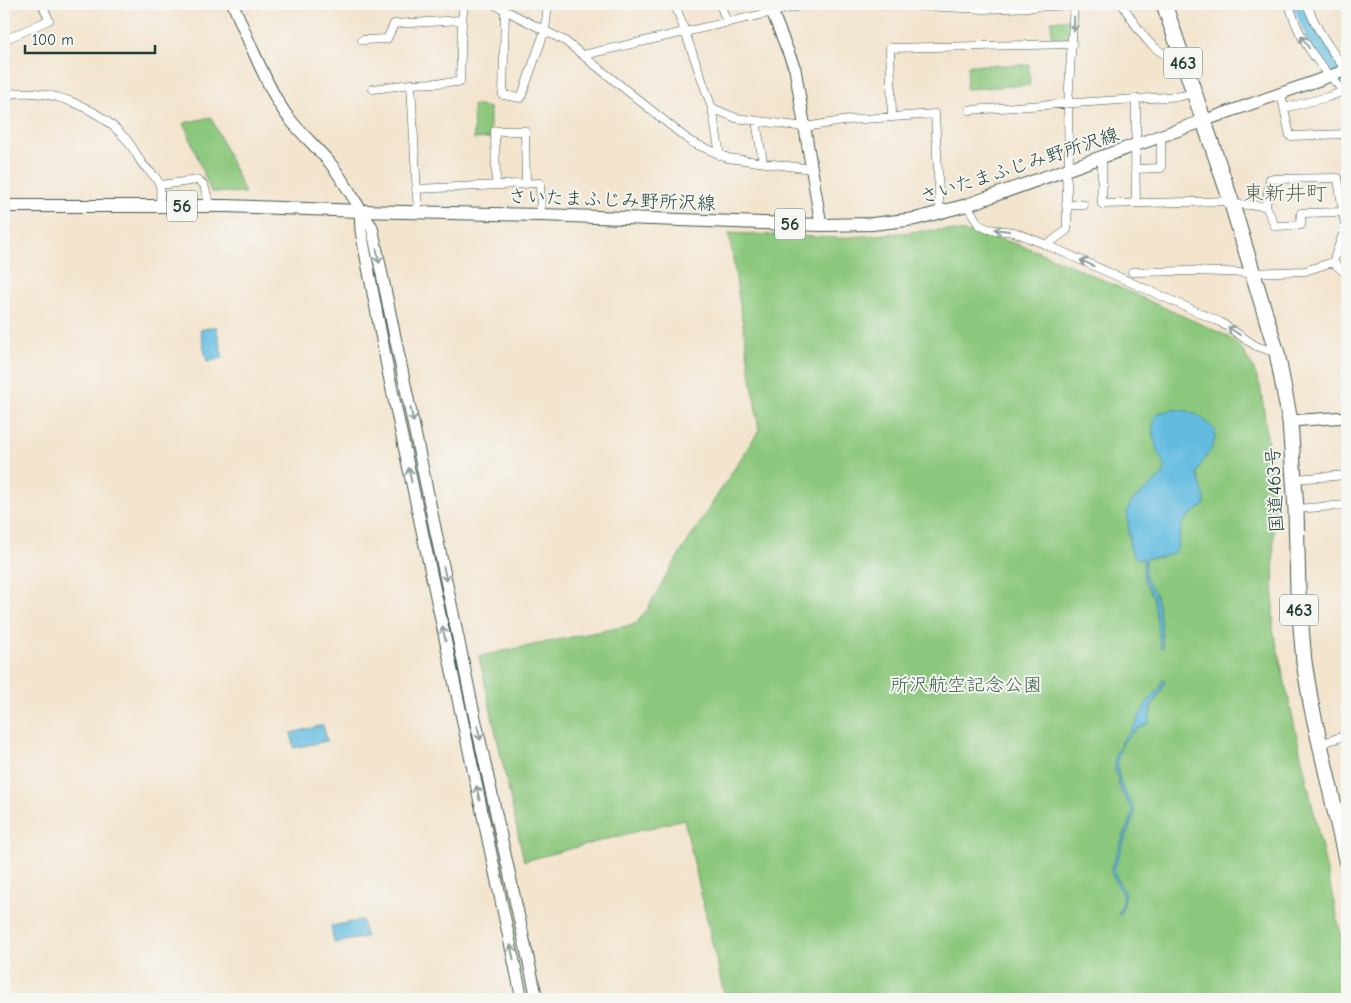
<svg xmlns="http://www.w3.org/2000/svg" width="1351" height="1003" viewBox="0 0 1351 1003" font-family="'Comic Neue','Klee One',sans-serif">
  <style>
    .green { fill: #8bc77c; stroke: #558258 }
    .water { fill: #63bce0; stroke: #417c8a }
    .lines { fill: none; stroke-linecap: round; stroke-linejoin: round }
    .river { stroke: #63bce0; stroke-width: 15 }
    .street-casing { stroke: #3f564b; stroke-width: 9 }
    .secondary-casing { stroke: #3f564b; stroke-width: 13 }
    .primary-casing { stroke: #3f564b; stroke-width: 14 }
    .highway-casing { stroke: #3f564b; stroke-width: 17 }
    .street { stroke: #fff; stroke-width: 8 }
    .secondary { stroke: #fff; stroke-width: 11 }
    .primary { stroke: #fff; stroke-width: 12 }
    .highway { stroke: #fff; stroke-width: 15 }
    .oneway { stroke: #8f9e9a }
    .labels { text-anchor: middle; stroke-width: 4; stroke-linejoin: round; paint-order: stroke }
    .shield { fill: #f6f6f2; stroke: #60746d; stroke-width: 1 }
    .shield-label { font-size: 18px; font-weight: bold; fill: #1f3d34 }
    .street-label { font-size: 19px; fill: #1f3d34; stroke: #f6f6f2 }
    .park-label { font-size: 19px; fill: #3a6046; stroke: #f6f6f2 }
    .quarter-label { font-size: 21px; fill: #5d6550; stroke: #f6f6f2 }
  </style>
  <rect width="100%" height="100%" fill="#f6f6f2"/>
  <filter id="ink" filterUnits="userSpaceOnUse"><feTurbulence type="fractalNoise" baseFrequency=".02" numOctaves="2"/><feDisplacementMap in="SourceGraphic" scale="10" xChannelSelector="R" yChannelSelector="G"/><feConvolveMatrix kernelMatrix="1 2 1 2 8 2 1 2 1" color-interpolation-filters="sRGB"/></filter>
  <filter id="wash" filterUnits="userSpaceOnUse"><feTurbulence type="fractalNoise" baseFrequency=".0096" numOctaves="4" result="noise"/><feDisplacementMap in="SourceGraphic" scale="20" xChannelSelector="R" yChannelSelector="G"/><feGaussianBlur stdDeviation="1.12" result="paint"/><feColorMatrix in="noise" values="0 0 0 0 0 0 0 0 0 0 0 0 0 0 0 0 0 1.4 0 .05"/><feComposite in="paint" operator="in"/></filter>
  <g filter="url(#wash)">
    <rect width="100%" height="100%" fill="#f3e4cd"/>
    <path class="green" d="M 1072,19 L 1071,40 L 1052,41 L 1051,21 Z
      M 968,65 L 1029,65 L 1030,85 L 966,89 Z
      M 473,105 L 490,108 L 490,138 L 474,139 Z
      M 211,117 L 245,193 L 211,192 L 184,123 Z
      M 936,230 C 1000,231 1047,255 1103,280 C 1144,298 1184,317 1225,335 L 1238,344 L 1252,365 L 1260,386 L 1263,403 L 1274,496 L 1273,629 L 1347,961 L 1347,999 L 725,999 L 684,819 L 524,861 L 479,656 L 636,624 L 648,608 L 667,574 L 759,430 L 729,233 L 840,238 Z"/>
    <path class="water" d="M 216,326 L 223,358 L 207,362 L 200,330 Z
      M 1173,410 C 1191,408 1203,418 1215,430 C 1217,449 1203,457 1197,473 L 1205,498 L 1205,504 C 1199,511 1190,513 1184,521 C 1178,531 1182,551 1169,555 C 1162,558 1153,557 1145,559 L 1145,575 L 1148,583 L 1155,593 L 1159,608 L 1163,647 L 1161,648 L 1153,596 L 1146,585 L 1143,576 L 1143,559 L 1137,559 L 1133,555 L 1130,548 L 1127,511 L 1131,502 L 1164,474 C 1166,464 1161,460 1158,451 C 1153,440 1150,423 1158,413 Z
      M 1162,680 L 1165,681 L 1162,689 L 1151,707 L 1149,723 C 1143,726 1137,729 1132,733 C 1113,749 1115,772 1125,793 C 1128,800 1134,805 1135,813 L 1114,869 C 1118,890 1132,888 1120,915 L 1118,914 C 1131,890 1113,887 1111,868 L 1133,813 L 1131,808 L 1121,791 L 1115,770 L 1115,756 L 1121,742 L 1133,728 L 1146,704 L 1160,688 Z
      M 323,725 L 327,741 L 294,748 L 291,733 Z
      M 362,920 L 366,937 L 334,943 L 331,926 Z"/>
    <g class="lines">
      <path class="river" d="M 1300,4 L 1315,40 L 1347,82"/>
    </g>
  </g>
  <g filter="url(#ink)">
    <g class="lines">
      <g class="street-casing">
        <path id="street" d="M 493,4 L 565,41 L 691,142 L 728,158 L 811,169
          M 675,4 L 712,108 L 720,155
          M 720,4 L 727,22
          M 881,4 L 985,9 L 1074,5
          M 1122,4 C 1139,30 1150,54 1183,61
          M 1289,4 C 1300,44 1320,65 1347,95
          M 1307,4 C 1316,29 1330,49 1346,70
          M 505,10 L 503,95 L 521,98 L 545,30 L 548,4
          M 4,40 L 49,20 L 42,4
          M 362,40 L 387,39 L 394,24 L 462,20
          M 583,55 L 808,4
          M 411,84 L 418,213
          M 373,89 L 411,84 L 460,82 L 462,20 L 464,4
          M 1281,93 L 1284,108 L 1328,97 L 1347,90
          M 4,95 C 47,86 97,106 126,139 C 132,146 136,154 141,162 C 146,170 158,176 160,186 C 161,192 160,199 160,205
          M 1136,100 L 1136,145
          M 712,108 L 736,118 L 805,127 L 849,120 L 935,114 L 940,213
          M 1284,108 L 1290,136 L 1347,134
          M 970,110 L 1182,96 L 1193,93
          M 892,116 L 890,48 L 1073,44
          M 756,121 L 763,162
          M 1135,146 L 1136,203
          M 1102,158 L 1102,204 L 1231,201
          M 1069,169 L 1068,104 L 1074,4
          M 1135,169 L 1161,168 L 1161,137
          M 160,185 L 198,180 L 204,185 L 210,206
          M 496,185 L 495,131 L 525,131 L 526,184
          M 416,189 L 540,183 L 541,215
          M 1231,204 L 1266,206 L 1270,179 L 1338,178 L 1345,225 L 1344,231 L 1333,262
          M 967,205 L 979,225 L 988,229 L 1014,232 L 1047,245 L 1220,322 L 1256,346 L 1277,353
          M 1066,205 L 1084,205
          M 1266,206 L 1275,226 L 1301,225 L 1301,213 L 1343,212
          M 1047,245 L 1067,230 L 1067,181 L 1064,171
          M 1132,272 L 1193,271 L 1252,273 L 1305,271 L 1333,262 L 1347,275
          M 1294,479 L 1347,475
          M 1296,509 L 1347,505
          M 1320,744 L 1347,735"/>
      </g>
      <g class="secondary-casing">
        <path id="secondary" d="M 233,4 C 247,37 260,70 278,102 C 292,126 312,142 330,163 C 346,183 357,206 372,227 L 473,709 L 537,999
          M 769,4 L 795,69 L 821,225
          M 1203,121 L 1347,70
          M 360,211 L 361,231 L 389,376 L 522,999
          M 1290,421 L 1347,417"/>
      </g>
      <g class="primary-casing">
        <path id="primary" d="M 4,206 L 226,206 L 360,211 L 541,215 L 821,225 L 872,224 L 915,219 L 967,205 L 1203,121"/>
      </g>
      <g class="highway-casing">
        <path id="highway" d="M 1164,4 L 1231,201 L 1277,353 L 1290,421 L 1296,509 L 1298,591 L 1304,662 L 1311,704 L 1347,864"/>
      </g>
      <use href="#street" class="street"/>
      <use href="#secondary" class="secondary"/>
      <use href="#primary" class="primary"/>
      <use href="#highway" class="highway"/>
    </g>
    <defs><path id="oneway-shaft" d="M-6 0H5M1.5-3L5.5 0L1.5 3" fill="none" stroke-width="1.6" stroke-linecap="round" stroke-linejoin="round" transform="scale(1.25)"/></defs>
    <g class="oneway">
      <use href="#oneway-shaft" transform="translate(1074 24) rotate(92)"/>
      <use href="#oneway-shaft" transform="translate(1305 42) rotate(-123)"/>
      <use href="#oneway-shaft" transform="translate(1002 230) rotate(-173)"/>
      <use href="#oneway-shaft" transform="translate(378 256) rotate(78)"/>
      <use href="#oneway-shaft" transform="translate(1087 263) rotate(-156)"/>
      <use href="#oneway-shaft" transform="translate(1234 331) rotate(-146)"/>
      <use href="#oneway-shaft" transform="translate(412 415) rotate(78)"/>
      <use href="#oneway-shaft" transform="translate(410 475) rotate(-102)"/>
      <use href="#oneway-shaft" transform="translate(445 574) rotate(78)"/>
      <use href="#oneway-shaft" transform="translate(444 634) rotate(-102)"/>
      <use href="#oneway-shaft" transform="translate(479 733) rotate(77)"/>
      <use href="#oneway-shaft" transform="translate(478 793) rotate(-102)"/>
      <use href="#oneway-shaft" transform="translate(512 952) rotate(-102)"/>
    </g>
  </g>
  <g class="labels">
    <g class="shield">
      <rect x="1164" y="47.5" width="38" height="31" rx="4"/>
      <rect x="167" y="190.5" width="30" height="31" rx="4"/>
      <rect x="775" y="208.5" width="30" height="31" rx="4"/>
      <rect x="1280" y="594.5" width="38" height="31" rx="4"/>
    </g>
    <g class="shield-label">
      <text x="1183" y="69">463</text>
      <text x="182" y="212">56</text>
      <text x="790" y="230">56</text>
      <text x="1299" y="616">463</text>
    </g>
    <g class="street-label">
      <text transform="translate(1019 165) rotate(-18)" y="7">さいたまふじみ野所沢線</text>
      <text transform="translate(612 199) rotate(2)" y="7">さいたまふじみ野所沢線</text>
      <text transform="translate(1274 490) rotate(-93)" y="7">国道463号</text>
    </g>
    <g class="park-label">
      <text x="966" y="691">所沢航空記念公園</text>
    </g>
    <g class="quarter-label">
      <text x="1285" y="200">東新井町</text>
    </g>
  </g>
  <rect width="1351" height="1003" fill="none" stroke="#f6f6f2" stroke-width="20"/>
  <path d="M25 45v8h130v-8" fill="none" stroke="#1f3d34" stroke-width="2.5"/>
  <text x="32" y="45" font-size="15" fill="#1f3d34" stroke="#f6f6f2" stroke-width="4" paint-order="stroke">100 m</text>
</svg>
